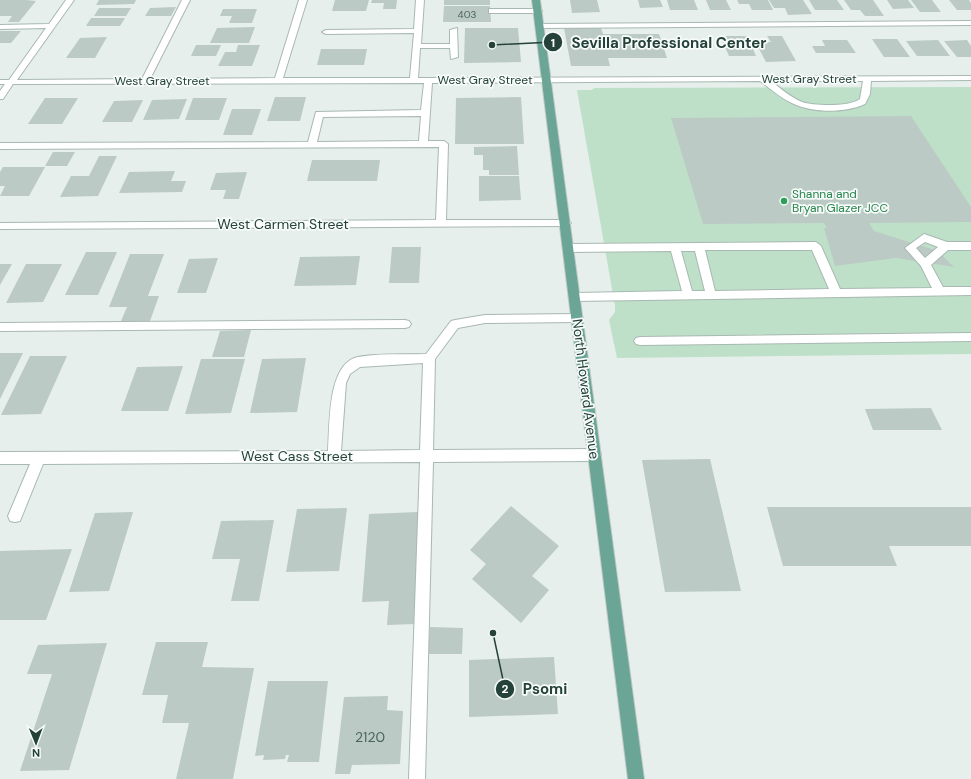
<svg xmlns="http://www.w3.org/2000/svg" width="971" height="779" viewBox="0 0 971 779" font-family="'DM Sans',sans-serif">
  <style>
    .green { fill: #bfe0c8 }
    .building { fill: #bbcac4 }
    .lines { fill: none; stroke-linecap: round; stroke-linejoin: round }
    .minor-casing { stroke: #a8b8b2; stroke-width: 2 }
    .major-casing { stroke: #c2cac8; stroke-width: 2 }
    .minor { fill: #fff; fill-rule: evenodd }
    .major { fill: #6aa596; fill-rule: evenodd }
    .leisure-dot { fill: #2e9e5b; stroke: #f7fbf9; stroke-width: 1.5 }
    .labels { text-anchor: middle; stroke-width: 3.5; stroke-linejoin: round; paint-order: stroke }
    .far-number-label { font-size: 10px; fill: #4a645c }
    .far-street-label { font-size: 12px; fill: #24423a; stroke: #f7fbf9 }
    .far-leisure-label { font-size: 12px; fill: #27864d; stroke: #f7fbf9; text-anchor: start }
    .street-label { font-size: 14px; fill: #24423a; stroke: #f7fbf9 }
    .near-number-label { font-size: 14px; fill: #4a645c }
    .leader { fill: none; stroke: #24423a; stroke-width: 1.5 }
    .callout-dot { fill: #24423a; stroke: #f7fbf9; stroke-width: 1.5 }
    .mark-label { font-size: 12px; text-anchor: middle; font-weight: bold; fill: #fff }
    .callout-label { font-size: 15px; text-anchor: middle; font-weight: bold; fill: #24423a; stroke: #f7fbf9; stroke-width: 3.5; stroke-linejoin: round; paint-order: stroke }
  </style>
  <rect width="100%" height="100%" fill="#e6efeb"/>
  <path class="green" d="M 971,87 L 971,354 L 617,358 L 609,320 L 615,312 L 615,306 L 577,90 L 591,90 L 595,88 Z"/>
  <path class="building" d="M 0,0 L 26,0 L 36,1 L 19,22 L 8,22 L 12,16 L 0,16 Z
    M 99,0 L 136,0 L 134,4 L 96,5 Z
    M 335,0 L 369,0 L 366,11 L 332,11 Z
    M 372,0 L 397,0 L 396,9 L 383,9 L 384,3 L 371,3 Z
    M 444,0 L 490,0 L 490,5 L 444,5 Z
    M 570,0 L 597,0 L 600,12 L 572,13 Z
    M 638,0 L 660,0 L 663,7 L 640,8 Z
    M 667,0 L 694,0 L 698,10 L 670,10 Z
    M 706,0 L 726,0 L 731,10 L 710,10 Z
    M 737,0 L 768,0 L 773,10 L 752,10 L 749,4 L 739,4 Z
    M 769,0 L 803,0 L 812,14 L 788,15 L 785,8 L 774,8 Z
    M 809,0 L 837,0 L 844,10 L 815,10 Z
    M 844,0 L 873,0 L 884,16 L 865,16 L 860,10 L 851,10 Z
    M 887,0 L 908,0 L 914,8 L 893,9 Z
    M 911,0 L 932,0 L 941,12 L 920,12 Z
    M 949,0 L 969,0 L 971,3 L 971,10 L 957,10 Z
    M 444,6 L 490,6 L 491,22 L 443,22 Z
    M 176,7 L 171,16 L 145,16 L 150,8 Z
    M 99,8 L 131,8 L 126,16 L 94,16 Z
    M 223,9 L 257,9 L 252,23 L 229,23 L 232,16 L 220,16 Z
    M 91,18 L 125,18 L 120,26 L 86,26 Z
    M 255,27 L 249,43 L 210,43 L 217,28 Z
    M 465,28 L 518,28 L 521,62 L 464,63 Z
    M 564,28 L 601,28 L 603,34 L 659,34 L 667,58 L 608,58 L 610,66 L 571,66 Z
    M 0,31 L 21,31 L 11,43 L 0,43 Z
    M 720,36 L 747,36 L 756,56 L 729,56 Z
    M 767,36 L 782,36 L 796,61 L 766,62 L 756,43 L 771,42 Z
    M 107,37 L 95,58 L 66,58 L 80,38 Z
    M 872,39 L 897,39 L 910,57 L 884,57 Z
    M 822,40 L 847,40 L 856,53 L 816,53 L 812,46 L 825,46 Z
    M 938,40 L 950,56 L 917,56 L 906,41 Z
    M 967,40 L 971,46 L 971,57 L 957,57 L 944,41 Z
    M 196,45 L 221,45 L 216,56 L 191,56 Z
    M 238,45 L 260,45 L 252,66 L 218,66 L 225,52 L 236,52 Z
    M 321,49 L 367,49 L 364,65 L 317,65 Z
    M 275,97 L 306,97 L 300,121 L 267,121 Z
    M 521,97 L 524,144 L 455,144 L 456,98 Z
    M 45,98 L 78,98 L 62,124 L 28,124 Z
    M 193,98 L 227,98 L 219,120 L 185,120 Z
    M 187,99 L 179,119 L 143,120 L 152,100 Z
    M 143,100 L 132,122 L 102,122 L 114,101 Z
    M 232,109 L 261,109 L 252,135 L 223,135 Z
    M 911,116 L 971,207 L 971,222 L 869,223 L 874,231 L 938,251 L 954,267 L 896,258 L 835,266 L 824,228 L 827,228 L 824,223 L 703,224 L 671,118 Z
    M 517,146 L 519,175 L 489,175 L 489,170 L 483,170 L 483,155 L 474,155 L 474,147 Z
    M 53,152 L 75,152 L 67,166 L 45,166 Z
    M 99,156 L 117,156 L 98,196 L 60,197 L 71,176 L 89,176 Z
    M 312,160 L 380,160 L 377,181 L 307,181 Z
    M 3,167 L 45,167 L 29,196 L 0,196 L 5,186 L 0,186 L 0,172 Z
    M 175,171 L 171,181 L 186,181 L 182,192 L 119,193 L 129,172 Z
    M 247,172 L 239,199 L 223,199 L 226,190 L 210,190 L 216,173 Z
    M 479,176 L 519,176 L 521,200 L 479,201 Z
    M 392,247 L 421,247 L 419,283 L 389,283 Z
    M 86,252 L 117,252 L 98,295 L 65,295 Z
    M 130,254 L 164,254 L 148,296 L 159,296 L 150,321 L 121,321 L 127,307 L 109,307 Z
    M 360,256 L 356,285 L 294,286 L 300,257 Z
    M 218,258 L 206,293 L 177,293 L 189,259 Z
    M 0,264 L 12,264 L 0,285 Z
    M 26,264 L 62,264 L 43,302 L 6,303 Z
    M 251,330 L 244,357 L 212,357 L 220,331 Z
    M 0,353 L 23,353 L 0,399 Z
    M 30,356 L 67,356 L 41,414 L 1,415 Z
    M 306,358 L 297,412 L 250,413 L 262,359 Z
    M 201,359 L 245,359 L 231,413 L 185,414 Z
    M 183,366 L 168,411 L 121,411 L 137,367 Z
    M 931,408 L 942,430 L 873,430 L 865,409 Z
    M 710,459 L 741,591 L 665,592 L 642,460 Z
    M 511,506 L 559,546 L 532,576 L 549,590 L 521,623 L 472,579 L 486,564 L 470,550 Z
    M 767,507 L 971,507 L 971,546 L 889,546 L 897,566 L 783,566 Z
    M 347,508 L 339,571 L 286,572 L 297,509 Z
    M 133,512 L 109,591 L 69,592 L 95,513 Z
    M 418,512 L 415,624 L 387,625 L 389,601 L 362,602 L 369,514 Z
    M 274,520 L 259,601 L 231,601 L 240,559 L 212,559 L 221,521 Z
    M 72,549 L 46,620 L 0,620 L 0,551 Z
    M 430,627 L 463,628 L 462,654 L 428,654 Z
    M 156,642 L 208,642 L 202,667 L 254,668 L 233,779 L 176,779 L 189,723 L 162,723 L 168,695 L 142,695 Z
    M 107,643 L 69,770 L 20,771 L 52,674 L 27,674 L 38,645 Z
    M 554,657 L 558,714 L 469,717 L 469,660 Z
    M 268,681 L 328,681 L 319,762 L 287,762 L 289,755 L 286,755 L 285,759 L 263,760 L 264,755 L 255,756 Z
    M 388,696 L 387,710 L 403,711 L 400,764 L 352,765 L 350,774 L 335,774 L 344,697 Z"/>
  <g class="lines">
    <g class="minor-casing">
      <path id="minor" d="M 66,0 L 74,0 L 17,80 L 142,79 L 182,0 L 190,0 L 150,79 L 275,78 L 299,0 L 307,0 L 283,78 L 410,78 L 414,33 L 326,34 L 322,32 L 326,30 L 414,29 L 416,0 L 424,0 L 421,44 L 450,44 L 450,30 L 457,28 L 458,57 L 451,59 L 450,48 L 420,48 L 418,78 L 971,76 L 971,80 L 871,81 L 870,94 L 865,104 C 846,113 813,113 794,104 C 782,99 771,89 760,81 L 432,83 L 428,141 L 444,141 L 448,144 L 446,220 L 566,220 L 571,223 L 566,226 L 0,229 L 0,223 L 436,220 L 439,147 L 0,149 L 0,143 L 308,142 L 316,112 L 421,110 L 424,83 L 13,84 L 3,99 L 0,99 L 0,91 L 5,84 L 0,84 L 0,80 L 9,80 L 46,28 L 0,29 L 0,25 L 49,24 ZM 771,81 L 863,81 L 860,99 C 850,107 814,106 802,102 C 790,97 780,88 771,81 ZM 421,116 L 419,141 L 317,142 L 323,117 Z
        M 489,9 L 538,9 L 542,11 L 538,13 L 489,13 Z
        M 971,21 L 971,25 L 540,28 L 536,26 L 540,24 Z
        M 924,234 L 947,242 L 971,242 L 971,250 L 948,250 L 931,265 L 943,287 L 971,287 L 971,295 L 574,301 L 569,297 L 574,293 L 682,291 L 671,251 L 569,252 L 564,248 L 569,244 L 816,242 L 821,246 L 840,289 L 932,288 L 921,266 L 905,248 ZM 925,242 L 938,247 L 925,258 L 916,248 ZM 705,250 L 812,250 L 829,289 L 715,291 ZM 681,251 L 695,251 L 705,291 L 692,291 Z
        M 577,314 L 583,318 L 577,322 L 485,323 L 458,328 L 435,359 L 433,450 L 595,449 L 600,451 L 601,455 L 600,459 L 595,461 L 433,462 L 425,779 L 409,779 L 420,462 L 43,464 L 20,521 L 15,522 L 10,521 L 8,516 L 30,464 L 0,464 L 0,452 L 328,451 C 330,426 327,363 358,357 C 380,353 404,355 426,354 L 451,321 L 455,320 L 485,315 ZM 423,363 L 420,450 L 341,451 L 346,383 L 350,374 L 360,367 Z
        M 405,320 L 409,321 L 411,324 L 409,327 L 405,328 L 0,331 L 0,323 Z
        M 971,333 L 971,341 L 640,345 L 636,344 L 634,341 L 636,338 L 640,337 Z"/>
    </g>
    <g class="major-casing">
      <path id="major" d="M 532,0 L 540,0 L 644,779 L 628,779 Z"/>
    </g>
    <use href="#minor" class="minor"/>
    <use href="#major" class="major"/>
  </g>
  <circle class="leisure-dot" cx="784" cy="201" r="4"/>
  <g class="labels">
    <g class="far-number-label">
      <text x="467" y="18">403</text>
    </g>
    <g class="far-street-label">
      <text x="809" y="83">West Gray Street</text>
      <text x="485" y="84">West Gray Street</text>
      <text x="162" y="85">West Gray Street</text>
    </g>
    <g class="far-leisure-label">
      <text x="792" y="198">Shanna and<tspan x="792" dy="14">Bryan Glazer JCC</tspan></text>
    </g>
    <g class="street-label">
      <text x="283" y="229">West Carmen Street</text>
      <text transform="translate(586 389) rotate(83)" y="5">North Howard Avenue</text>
      <text x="297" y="461">West Cass Street</text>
    </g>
    <g class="near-number-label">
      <text x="370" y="742">2120</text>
    </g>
  </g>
  <path class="leader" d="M492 45L553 42M493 633L505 689"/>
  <g class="callout-dot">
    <circle cx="492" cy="45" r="4"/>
    <circle cx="493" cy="633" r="4"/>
    <circle cx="553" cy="42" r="10"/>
    <circle cx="505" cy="689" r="10"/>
  </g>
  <g class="mark-label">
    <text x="553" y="47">1</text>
    <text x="505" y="693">2</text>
  </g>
  <g class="callout-label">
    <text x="669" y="48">Sevilla Professional Center</text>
    <text x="545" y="694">Psomi</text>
  </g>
  <g transform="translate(36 743) rotate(179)" stroke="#f7fbf9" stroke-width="3" paint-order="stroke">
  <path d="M0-3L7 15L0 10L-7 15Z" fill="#24423a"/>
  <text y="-6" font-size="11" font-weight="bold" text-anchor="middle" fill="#24423a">N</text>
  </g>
</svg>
